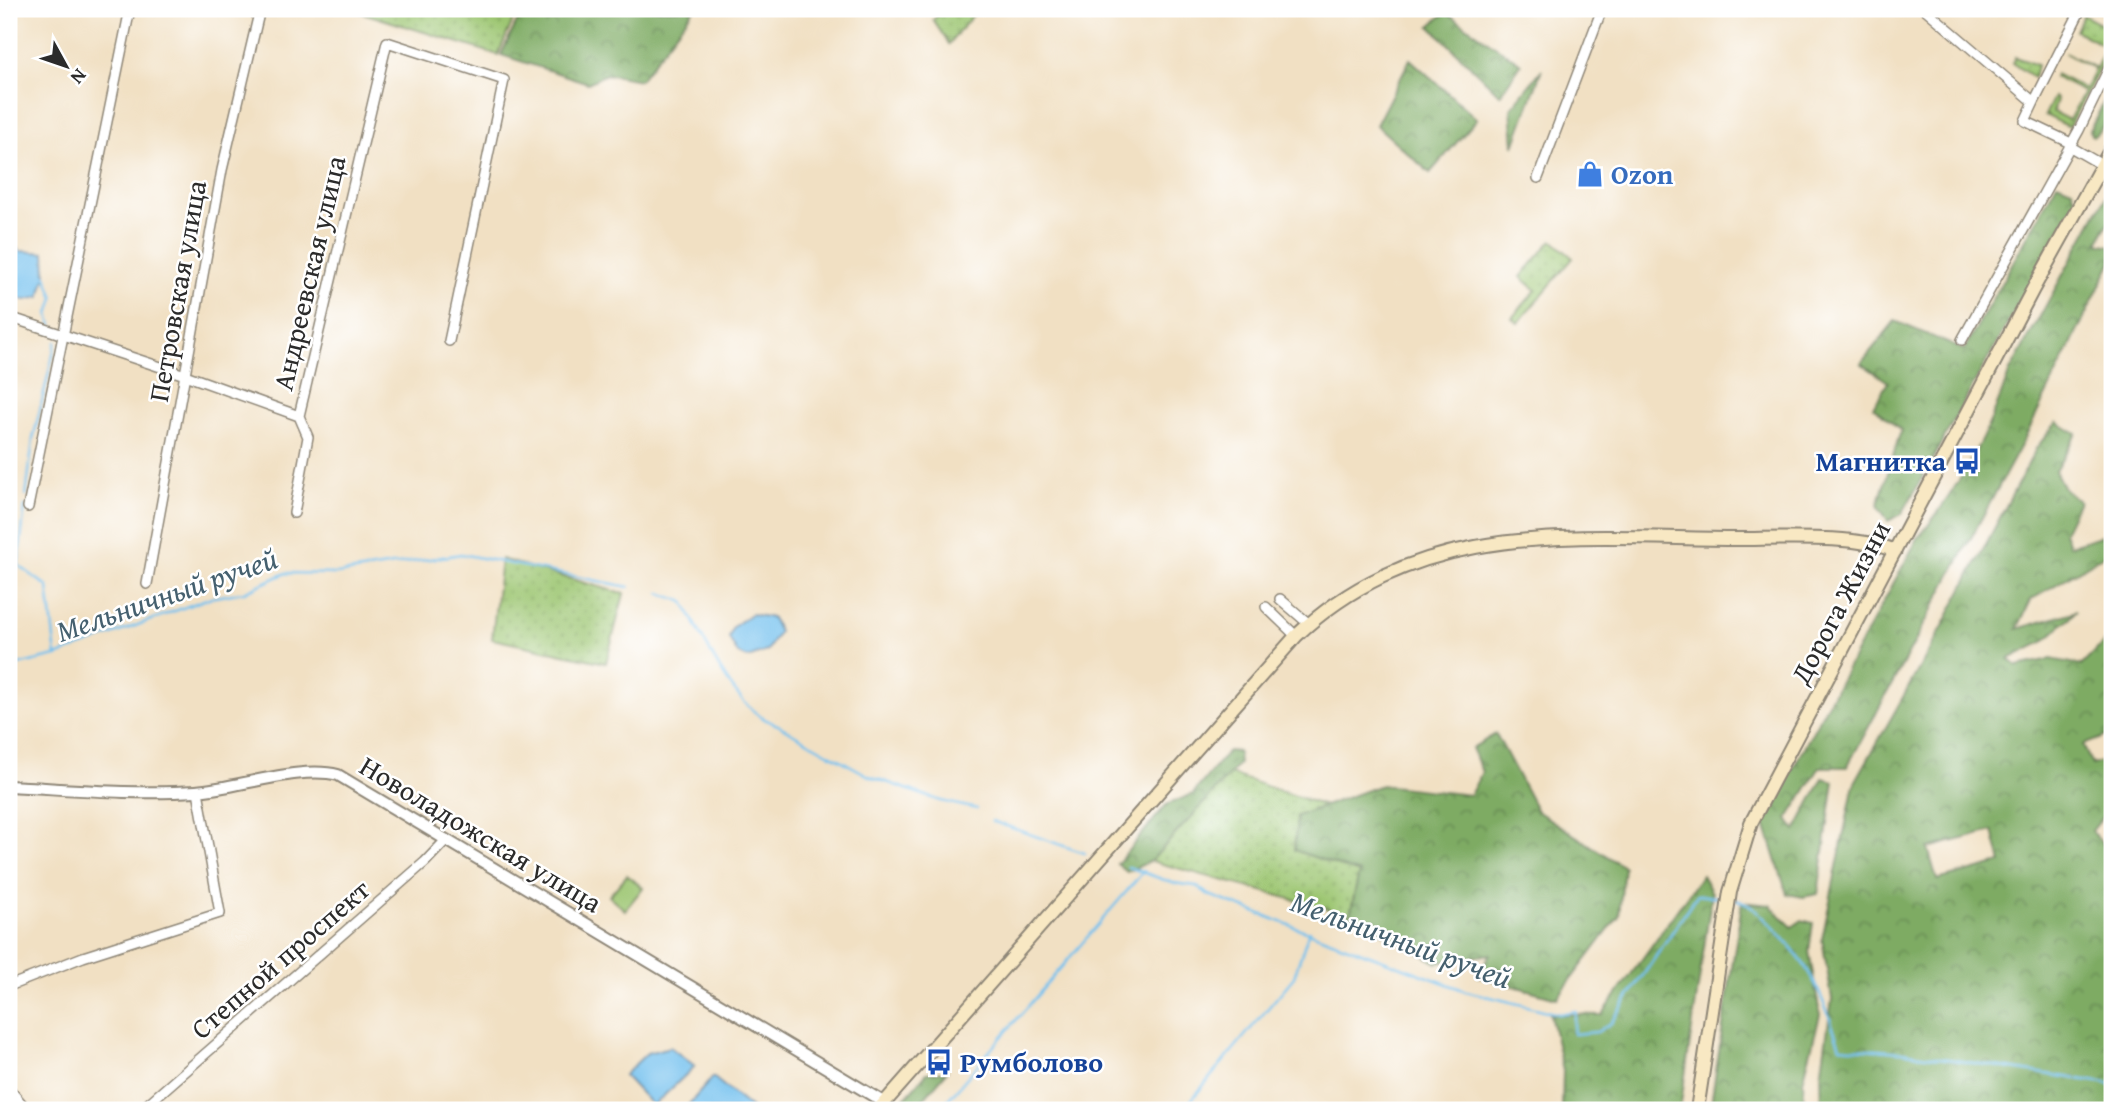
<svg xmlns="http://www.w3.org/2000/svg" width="2121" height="1119" viewBox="0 0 2121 1119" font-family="'Gentium Book Plus',serif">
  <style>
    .grass { fill: url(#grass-dots); stroke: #64784e; stroke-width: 2 }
    .forest { fill: url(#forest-crowns); stroke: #546b48; stroke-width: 2; fill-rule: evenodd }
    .garden { fill: #9dc672; stroke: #64784e; stroke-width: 2 }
    .water { fill: #74c1ee; stroke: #50768c; stroke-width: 2 }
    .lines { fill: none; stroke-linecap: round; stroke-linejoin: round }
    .stream { stroke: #74c1ee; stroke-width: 2.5 }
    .minor-casing { stroke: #8e8677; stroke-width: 12 }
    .tertiary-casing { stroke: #8e8677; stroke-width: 14 }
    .secondary-casing { stroke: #8e8677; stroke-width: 16 }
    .minor { stroke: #fff; stroke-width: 9 }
    .tertiary { stroke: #fff; stroke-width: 10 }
    .secondary { stroke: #f8e8c3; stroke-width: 12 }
    .labels { text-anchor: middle; stroke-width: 5; stroke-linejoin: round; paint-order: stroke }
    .shop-label { font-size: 28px; font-weight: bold; fill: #366cbe; stroke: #fff; text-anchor: start }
    .street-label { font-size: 28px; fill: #2b2b2b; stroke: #fff }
    .transit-label { font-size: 28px; font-weight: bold; fill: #164399; stroke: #fff; text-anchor: end }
    .water-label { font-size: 30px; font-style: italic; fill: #45606f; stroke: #fff }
  </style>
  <defs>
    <pattern id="grass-dots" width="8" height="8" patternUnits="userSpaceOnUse" patternTransform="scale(1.75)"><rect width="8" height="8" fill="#9dc672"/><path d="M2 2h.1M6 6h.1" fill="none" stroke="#87aa63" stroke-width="1.8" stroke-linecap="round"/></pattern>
    <pattern id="forest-crowns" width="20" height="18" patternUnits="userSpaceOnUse" patternTransform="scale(1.75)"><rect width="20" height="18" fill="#7eab64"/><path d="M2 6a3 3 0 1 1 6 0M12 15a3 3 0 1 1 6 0" fill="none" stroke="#678b53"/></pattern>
  </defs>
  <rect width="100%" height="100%" fill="#fff"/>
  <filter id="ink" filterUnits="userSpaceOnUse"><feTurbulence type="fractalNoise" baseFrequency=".0143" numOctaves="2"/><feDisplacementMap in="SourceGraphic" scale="14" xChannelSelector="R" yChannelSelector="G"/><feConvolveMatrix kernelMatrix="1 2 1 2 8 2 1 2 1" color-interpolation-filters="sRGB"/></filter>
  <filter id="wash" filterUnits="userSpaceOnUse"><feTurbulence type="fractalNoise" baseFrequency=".00686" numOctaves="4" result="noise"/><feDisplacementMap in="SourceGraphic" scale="28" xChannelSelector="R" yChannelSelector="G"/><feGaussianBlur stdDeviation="1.57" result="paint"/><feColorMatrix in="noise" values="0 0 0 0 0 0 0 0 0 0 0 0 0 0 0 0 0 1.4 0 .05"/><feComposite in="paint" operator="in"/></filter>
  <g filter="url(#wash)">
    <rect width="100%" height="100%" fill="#f1e0c3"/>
    <path class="grass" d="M 350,9 L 518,9 L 498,55 Z
      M 943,9 L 978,9 L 949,44 L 933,20 Z
      M 2083,15 L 2112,30 L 2112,45 L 2069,127 L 2045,115 L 2054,97 L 2057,100 L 2053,112 L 2069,120 L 2084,92 L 2054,77 L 2055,74 L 2085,89 L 2095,69 L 2065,53 L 2096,68 L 2106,47 L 2076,31 Z
      M 2015,57 L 2037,65 L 2034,78 L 2012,63 Z
      M 1552,240 L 1573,258 L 1518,323 L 1512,318 L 1536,290 L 1521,277 Z
      M 501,559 L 624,594 L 606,663 L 492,639 Z
      M 1230,774 L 1325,806 L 1297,816 L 1359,873 L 1350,915 L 1151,861 Z"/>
    <path class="forest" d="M 523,9 L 694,9 L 640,80 L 606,74 L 588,83 L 501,55 Z
      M 1446,12 L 1521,64 L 1500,95 L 1430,26 Z
      M 1410,59 L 1477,119 L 1430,173 L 1376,125 Z
      M 1542,69 L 1514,146 L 1511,108 Z
      M 2112,86 C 2112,108 2111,121 2094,136 L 2091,135 L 2090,130 Z
      M 2057,183 L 2072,189 L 2076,200 L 1902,514 L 1888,521 L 1878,505 L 1901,430 L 1873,407 L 1888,382 L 1861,363 L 1895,321 L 1964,350 Z
      M 2112,185 L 2112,217 L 2098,243 L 2112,246 L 2112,261 L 2024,440 L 1847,767 L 1820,767 L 1788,818 L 1795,831 L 1823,778 L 1834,781 L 1818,894 L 1803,897 L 1787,894 L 1764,821 L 1918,538 C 1957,491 1990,431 2009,373 Z
      M 2057,422 L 2077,434 L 2055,471 L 2064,488 L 2079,501 L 2064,532 L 2069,546 L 2112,532 L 2112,550 L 2031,600 L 2017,629 L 2077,611 L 2043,642 L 2009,659 L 2017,666 L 2051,659 L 2082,665 L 2112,634 L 2112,734 L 2083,745 L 2092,765 L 2112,758 L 2112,806 L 2092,831 L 2112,856 L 2112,1110 L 1822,1110 L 1821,1076 L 1832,999 L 1822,939 L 1854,784 L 1943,626 L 2037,447 ZM 1993,831 L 2001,863 L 1937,880 L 1928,848 Z
      M 1496,734 L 1537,811 L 1624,867 L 1619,916 L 1557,998 L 1478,976 L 1490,954 L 1437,963 L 1350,915 L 1359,873 L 1294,850 L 1297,816 L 1381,785 L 1470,795 L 1482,772 L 1472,748 Z
      M 1228,751 L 1238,752 L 1239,764 L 1151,861 L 1127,872 L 1117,864 L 1166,805 L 1193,794 Z
      M 1702,875 L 1712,893 L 1680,1110 L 1562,1110 L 1563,1071 L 1550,1014 L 1602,1015 Z
      M 1742,902 L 1770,905 L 1792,927 L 1802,920 L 1813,923 L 1809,951 L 1820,1015 L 1803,1081 L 1805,1110 L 1710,1110 Z
      M 947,1071 L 914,1110 L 894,1110 L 927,1073 Z"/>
    <path class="garden" d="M 627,875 L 643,888 L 625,910 L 609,896 Z"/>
    <path class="water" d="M 9,242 L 20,251 L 45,253 L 46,276 L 40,297 L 26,300 L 9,297 Z
      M 751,614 L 772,618 L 779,632 L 767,651 L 748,658 L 738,654 L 729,638 L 733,627 Z
      M 670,1047 L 695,1066 L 653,1106 L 624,1075 L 647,1053 Z
      M 713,1077 L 753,1110 L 676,1110 L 684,1110 Z"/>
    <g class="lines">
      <path class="stream" d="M 46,276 L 54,298 L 49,314 L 52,325
        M 26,496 L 33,439 L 56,342
        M 25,506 L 18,565 L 48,587 L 56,656
        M 660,593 L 684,602 C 704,639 735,713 778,725 L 869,776 L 941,801 L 977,809
        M 9,667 L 56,656 L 209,598 L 244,592 L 286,573 L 337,574 L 461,554 L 629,587
        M 992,821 L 1084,853
        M 1128,867 L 1173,883 L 1196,886 L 1209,895 L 1466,991 L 1559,1014 L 1576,1011 L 1573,1034 L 1597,1032 L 1611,1023 L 1697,895 L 1723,898
        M 1733,899 C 1749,901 1757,911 1768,922 C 1811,964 1821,992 1840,1047 L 1901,1052 L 2112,1084
        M 939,1110 L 1144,871
        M 1183,1110 L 1294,977 L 1309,931"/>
    </g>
  </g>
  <g filter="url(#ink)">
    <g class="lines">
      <g class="minor-casing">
        <path id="minor" d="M 1925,9 L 2034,102 L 2025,121 L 2071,143
          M 2034,102 L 2081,9
          M 2069,146 L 2102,165
          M 1538,178 L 1602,9
          M 9,317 L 185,375 L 299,416
          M 1962,340 L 2079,130 L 2112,62
          M 28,507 L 130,9
          M 294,513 L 308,437 L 299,416 L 387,42 L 504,80 L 449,341
          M 147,584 L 222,170 L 260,9
          M 1280,599 L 1309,624
          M 1266,607 L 1296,636
          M 9,986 L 83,957 L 220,913 L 198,791
          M 9,1089 L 27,1110
          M 141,1110 L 425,862 L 446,840"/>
      </g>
      <g class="tertiary-casing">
        <path id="tertiary" d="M 9,786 C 71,789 133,795 196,791 C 238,788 300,765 338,775 L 885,1103"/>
      </g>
      <g class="secondary-casing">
        <path id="secondary" d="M 878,1110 L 1296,636 C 1421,517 1579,538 1737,539 C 1781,539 1856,534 1895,551
          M 1697,1110 L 1730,892 L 1751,823 L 2033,289 L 2112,147"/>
      </g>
      <use href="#minor" class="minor"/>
      <use href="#tertiary" class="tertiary"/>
      <use href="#secondary" class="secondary"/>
    </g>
  </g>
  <defs>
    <g id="shop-bare" transform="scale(2.1)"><path d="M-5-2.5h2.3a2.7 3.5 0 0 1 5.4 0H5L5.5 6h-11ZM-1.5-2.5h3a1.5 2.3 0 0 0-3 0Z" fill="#3f7fe0" stroke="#fff" stroke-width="2.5" paint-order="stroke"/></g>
    <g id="bus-bare" transform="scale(2.1)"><path d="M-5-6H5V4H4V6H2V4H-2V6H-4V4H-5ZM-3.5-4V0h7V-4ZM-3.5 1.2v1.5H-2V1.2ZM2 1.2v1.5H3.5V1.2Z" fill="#1a4fb4" stroke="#fff" stroke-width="2.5" paint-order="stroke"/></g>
  </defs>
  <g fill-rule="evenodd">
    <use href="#shop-bare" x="1590" y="174"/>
    <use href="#bus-bare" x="1967" y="461"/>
    <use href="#bus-bare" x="939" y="1062"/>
  </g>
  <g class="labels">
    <g class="shop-label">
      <text x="1611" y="184">Ozon</text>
    </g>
    <g class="street-label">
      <text transform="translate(309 273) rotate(-77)" y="10">Андреевская улица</text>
      <text transform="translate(177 291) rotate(-80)" y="10">Петровская улица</text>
      <text transform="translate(1840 602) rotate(-62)" y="10">Дорога Жизни</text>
      <text transform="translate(481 834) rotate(31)" y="10">Новоладожская улица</text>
      <text transform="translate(280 959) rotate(-41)" y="10">Степной проспект</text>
    </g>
    <g class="transit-label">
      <text x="1946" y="471">Магнитка</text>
      <text x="960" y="1072" text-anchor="start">Румболово</text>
    </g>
    <g class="water-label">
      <text transform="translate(167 595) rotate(-19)" y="10">Мельничный ручей</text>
      <text transform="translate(1401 940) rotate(20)" y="10">Мельничный ручей</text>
    </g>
  </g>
  <rect width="2121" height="1119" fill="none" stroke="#fff" stroke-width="35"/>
  <g transform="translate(66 66) rotate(130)" stroke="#ffffff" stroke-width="5" paint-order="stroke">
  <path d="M0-5L12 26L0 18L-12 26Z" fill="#2b2b2b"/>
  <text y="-10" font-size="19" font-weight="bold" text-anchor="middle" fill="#2b2b2b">N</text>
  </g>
</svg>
